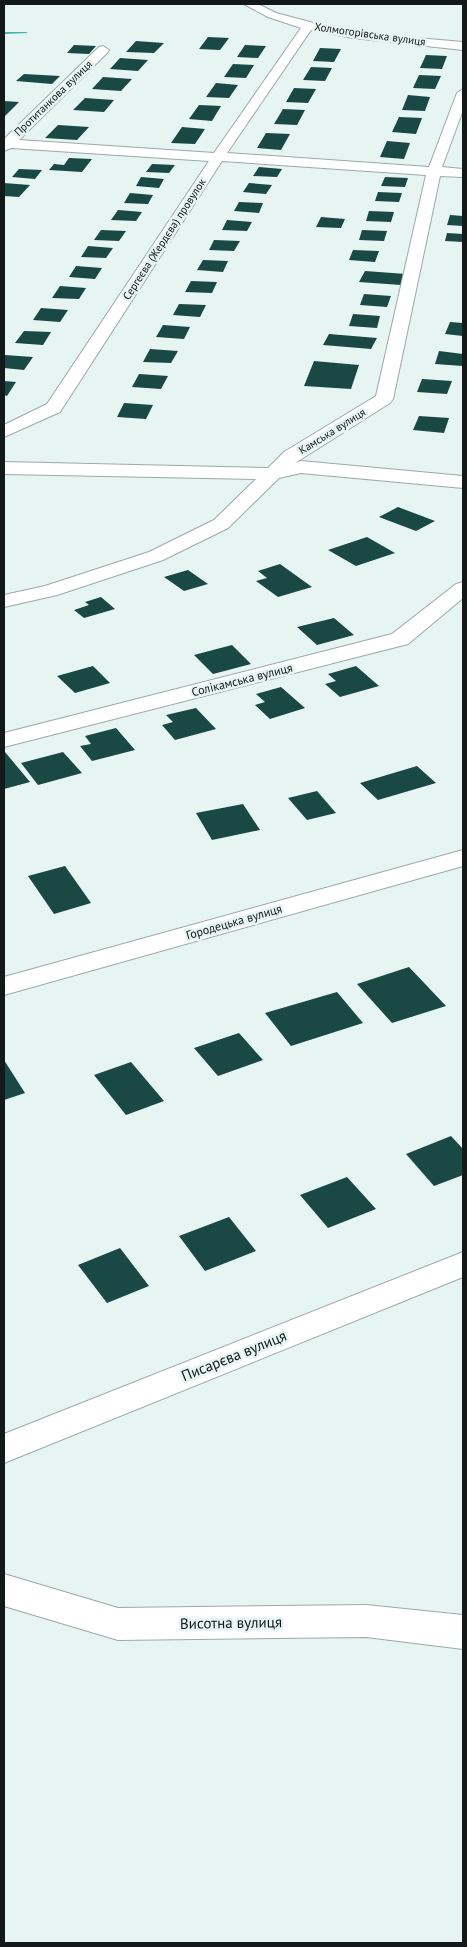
<svg xmlns="http://www.w3.org/2000/svg" width="467" height="1947" viewBox="0 0 467 1947" font-family="'PT Sans',sans-serif">
  <style>
    .lines { fill: none; stroke-linecap: round; stroke-linejoin: round }
    .stream { fill: #46b4ab; fill-rule: evenodd }
    .building { fill: #1a4844 }
    .minor-casing { stroke: #9ca9a7; stroke-width: 2 }
    .secondary-casing { stroke: #9ca9a7; stroke-width: 2 }
    .minor { fill: #fff; fill-rule: evenodd }
    .secondary { fill: #fff; fill-rule: evenodd }
    .labels { text-anchor: middle; stroke-width: 5; stroke-linejoin: round; paint-order: stroke }
    .far-street-label { font-size: 11px; fill: #131818; stroke: #e6f4f2 }
    .street-label { font-size: 12px; fill: #131818; stroke: #e6f4f2 }
    .near-street-label { font-size: 15px; fill: #131818; stroke: #e6f4f2 }
  </style>
  <rect width="100%" height="100%" fill="#e6f4f2"/>
  <g class="lines">
    <path class="stream" d="M 4,32 L 26,32 L 28,33 L 4,34 Z"/>
  </g>
  <path class="building" d="M 208,37 L 229,38 L 220,50 L 199,49 Z
    M 136,41 L 164,43 L 154,53 L 126,52 Z
    M 74,45 L 96,46 L 89,54 L 67,53 Z
    M 245,45 L 266,46 L 258,58 L 237,57 Z
    M 320,48 L 341,49 L 334,62 L 313,61 Z
    M 426,55 L 447,56 L 442,69 L 420,68 Z
    M 120,58 L 148,60 L 138,71 L 110,69 Z
    M 233,64 L 254,65 L 246,78 L 224,77 Z
    M 311,67 L 332,68 L 325,81 L 303,80 Z
    M 24,74 L 60,76 L 52,84 L 16,81 Z
    M 419,75 L 441,76 L 435,89 L 413,88 Z
    M 103,77 L 132,79 L 121,91 L 92,89 Z
    M 216,83 L 238,85 L 229,98 L 206,97 Z
    M 294,88 L 316,89 L 308,103 L 286,102 Z
    M 408,95 L 430,97 L 425,111 L 402,110 Z
    M 85,98 L 114,100 L 104,112 L 73,110 Z
    M 4,101 L 19,102 L 4,117 Z
    M 199,105 L 221,106 L 212,121 L 189,119 Z
    M 283,109 L 305,110 L 297,125 L 274,124 Z
    M 399,117 L 422,118 L 416,134 L 392,132 Z
    M 58,125 L 89,127 L 77,140 L 45,138 Z
    M 182,127 L 205,129 L 195,144 L 171,143 Z
    M 266,133 L 290,134 L 281,150 L 257,148 Z
    M 387,141 L 410,143 L 404,159 L 380,157 Z
    M 69,158 L 92,159 L 82,172 L 49,170 L 54,164 L 64,165 Z
    M 152,164 L 175,165 L 169,173 L 146,172 Z
    M 259,167 L 282,169 L 277,177 L 253,176 Z
    M 19,169 L 42,170 L 35,179 L 12,177 Z
    M 141,177 L 164,179 L 159,188 L 136,186 Z
    M 385,177 L 408,178 L 405,187 L 381,186 Z
    M 4,183 L 30,185 L 19,197 L 4,196 Z
    M 249,183 L 272,185 L 266,194 L 243,192 Z
    M 378,192 L 402,193 L 399,202 L 375,201 Z
    M 130,193 L 153,195 L 148,204 L 124,203 Z
    M 239,202 L 263,203 L 259,213 L 234,211 Z
    M 118,210 L 142,212 L 136,221 L 111,220 Z
    M 369,211 L 394,212 L 391,222 L 366,221 Z
    M 450,215 L 463,216 L 463,226 L 447,225 Z
    M 321,217 L 345,219 L 341,228 L 316,227 Z
    M 227,220 L 252,222 L 247,231 L 222,230 Z
    M 101,230 L 126,231 L 119,241 L 94,240 Z
    M 362,230 L 387,231 L 384,241 L 359,240 Z
    M 447,233 L 463,234 L 463,242 L 445,241 Z
    M 214,240 L 240,241 L 234,251 L 209,250 Z
    M 88,246 L 113,248 L 106,258 L 81,257 Z
    M 353,250 L 379,251 L 375,262 L 349,260 Z
    M 203,260 L 228,261 L 223,272 L 197,270 Z
    M 76,266 L 102,268 L 95,279 L 69,277 Z
    M 365,271 L 406,274 L 401,285 L 359,282 Z
    M 191,281 L 217,282 L 212,293 L 185,292 Z
    M 60,286 L 86,288 L 79,299 L 52,298 Z
    M 364,294 L 391,296 L 387,307 L 360,305 Z
    M 179,304 L 206,305 L 200,317 L 173,315 Z
    M 41,308 L 68,310 L 60,322 L 33,320 Z
    M 353,314 L 380,316 L 377,328 L 349,326 Z
    M 450,322 L 463,323 L 463,336 L 445,334 Z
    M 163,325 L 190,327 L 184,339 L 156,337 Z
    M 24,331 L 51,332 L 43,345 L 15,343 Z
    M 329,334 L 377,338 L 371,349 L 323,345 Z
    M 150,349 L 178,351 L 171,363 L 143,362 Z
    M 439,351 L 463,354 L 463,366 L 435,364 Z
    M 5,355 L 33,357 L 24,370 L 4,368 Z
    M 314,361 L 359,365 L 351,389 L 304,386 Z
    M 139,374 L 168,376 L 161,389 L 132,387 Z
    M 422,379 L 452,381 L 447,394 L 417,392 Z
    M 4,381 L 16,382 L 7,396 L 4,395 Z
    M 124,403 L 153,405 L 146,419 L 117,417 Z
    M 419,416 L 449,418 L 444,433 L 413,430 Z
    M 398,507 L 435,521 L 416,531 L 379,517 Z
    M 367,537 L 395,553 L 356,566 L 328,550 Z
    M 280,564 L 312,587 L 278,597 L 256,581 L 267,578 L 258,571 Z
    M 188,570 L 208,584 L 184,591 L 164,577 Z
    M 101,597 L 115,609 L 84,618 L 74,610 L 89,605 L 85,602 Z
    M 334,618 L 354,635 L 317,645 L 297,627 Z
    M 232,645 L 251,664 L 213,674 L 194,655 Z
    M 93,666 L 110,683 L 75,693 L 57,676 Z
    M 356,666 L 379,686 L 340,697 L 325,684 L 336,681 L 328,674 Z
    M 281,687 L 305,708 L 270,719 L 255,705 L 265,702 L 256,694 Z
    M 196,708 L 216,729 L 175,740 L 162,725 L 173,722 L 166,715 Z
    M 116,728 L 135,750 L 92,761 L 80,746 L 91,744 L 85,736 Z
    M 5,752 L 30,782 L 4,789 Z
    M 63,752 L 82,773 L 38,785 L 21,763 Z
    M 417,766 L 436,783 L 378,800 L 360,783 Z
    M 317,791 L 336,813 L 307,820 L 288,798 Z
    M 243,804 L 260,830 L 212,840 L 196,813 Z
    M 65,866 L 91,903 L 54,914 L 28,876 Z
    M 409,967 L 446,1006 L 392,1023 L 357,984 Z
    M 337,992 L 363,1023 L 291,1046 L 265,1013 Z
    M 239,1033 L 263,1060 L 218,1076 L 194,1048 Z
    M 4,1060 L 25,1093 L 4,1100 Z
    M 131,1062 L 164,1101 L 126,1115 L 94,1075 Z
    M 451,1136 L 463,1149 L 463,1175 L 434,1186 L 406,1154 Z
    M 347,1177 L 376,1209 L 328,1228 L 300,1195 Z
    M 229,1217 L 256,1251 L 205,1271 L 179,1236 Z
    M 120,1248 L 149,1286 L 107,1303 L 78,1265 Z"/>
  <g class="lines">
    <g class="minor-casing">
      <path id="minor" d="M 244,4 L 258,4 L 276,13 L 325,26 L 382,35 L 463,42 L 463,50 L 353,38 L 311,30 L 227,153 L 429,167 L 457,93 L 463,89 L 463,110 L 442,167 L 463,169 L 463,177 L 440,176 L 393,399 L 390,403 L 295,463 L 301,461 L 463,476 L 463,488 L 301,473 L 279,478 L 228,528 L 163,560 L 57,595 L 4,607 L 4,595 L 45,586 L 149,552 L 214,520 L 256,479 L 4,474 L 4,462 L 268,468 L 284,452 L 376,396 L 426,175 L 222,161 L 60,412 L 4,437 L 4,425 L 47,404 L 209,161 L 11,148 L 4,151 L 4,139 L 99,47 L 103,46 L 109,50 L 107,53 L 19,140 L 214,153 L 301,28 L 268,17 Z
        M 463,582 L 463,598 L 408,644 L 4,747 L 4,733 L 392,634 L 456,584 Z
        M 463,1252 L 463,1277 L 4,1463 L 4,1434 Z
        M 4,1574 L 118,1608 L 366,1605 L 463,1615 L 463,1649 L 366,1637 L 118,1640 L 4,1606 Z"/>
    </g>
    <g class="secondary-casing">
      <path id="secondary" d="M 463,850 L 463,866 L 4,995 L 4,977 Z"/>
    </g>
    <use href="#minor" class="minor"/>
    <use href="#secondary" class="secondary"/>
  </g>
  <g class="labels">
    <g class="far-street-label">
      <text transform="translate(370 34) rotate(8)" y="4">Холмогорівська вулиця</text>
      <text transform="translate(53 98) rotate(-44)" y="4">Протитанкова вулиця</text>
      <text transform="translate(164 239) rotate(-57)" y="4">Сергеєва (Жердєва) провулок</text>
      <text transform="translate(332 431) rotate(-32)" y="4">Камська вулиця</text>
    </g>
    <g class="street-label">
      <text transform="translate(242 680) rotate(-14)" y="4">Солікамська вулиця</text>
      <text transform="translate(234 922) rotate(-16)" y="4">Городецька вулиця</text>
    </g>
    <g class="near-street-label">
      <text transform="translate(234 1356) rotate(-22)" y="5">Писарєва вулиця</text>
      <text transform="translate(231 1623) rotate(-1)" y="5">Висотна вулиця</text>
    </g>
  </g>
  <rect width="467" height="1947" fill="none" stroke="#131818" stroke-width="10"/>
</svg>
